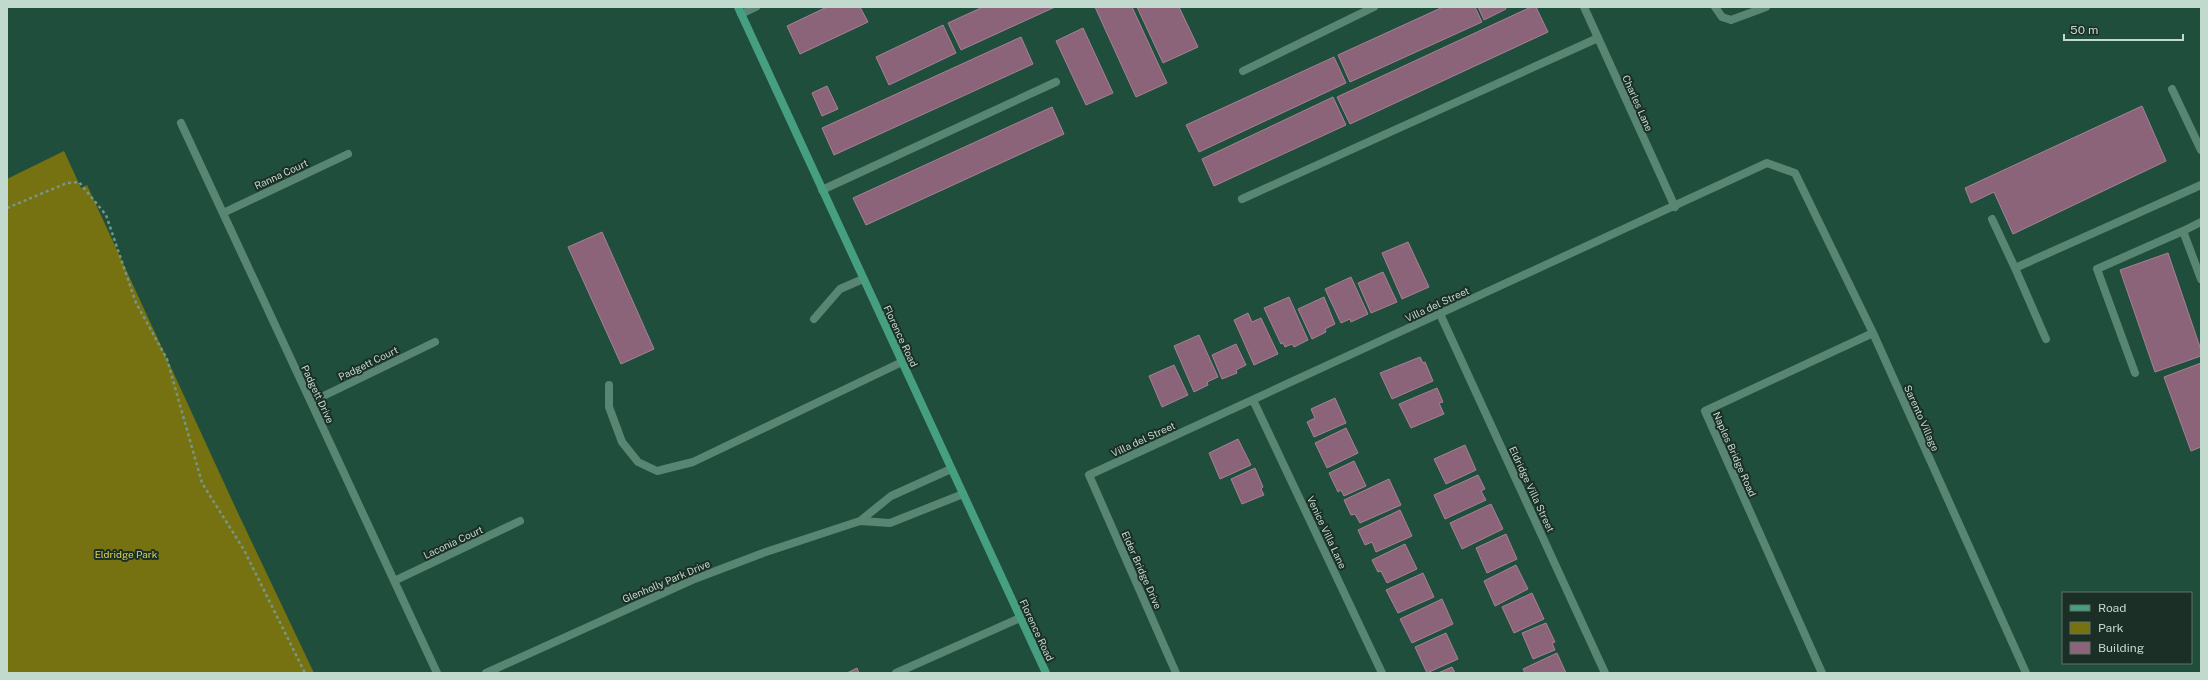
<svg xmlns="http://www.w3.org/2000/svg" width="2208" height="680" viewBox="0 0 2208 680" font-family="'Public Sans',sans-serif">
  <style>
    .green { fill: #777211 }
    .building { fill: #8b6479; stroke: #a98095 }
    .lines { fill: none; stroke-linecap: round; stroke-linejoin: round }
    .path { stroke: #759789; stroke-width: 2.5; stroke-dasharray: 3 3; stroke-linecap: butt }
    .lane { stroke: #588673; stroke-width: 8 }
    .street { stroke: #588673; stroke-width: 8 }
    .secondary { stroke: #469f81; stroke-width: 8 }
    .labels { text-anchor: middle; stroke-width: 4; stroke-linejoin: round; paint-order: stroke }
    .street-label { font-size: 10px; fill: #c2d9ce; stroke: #1c2f27 }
    .park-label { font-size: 10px; fill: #dbd342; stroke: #1c2f27 }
  </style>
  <rect width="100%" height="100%" fill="#204e3d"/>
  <path class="green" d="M 64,151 L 81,188 L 87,185 L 237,511 L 314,673 L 7,673 L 7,179 Z"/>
  <path class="building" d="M 827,7 L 860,7 L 868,22 L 800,54 L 787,26 Z
    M 983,7 L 1055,7 L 961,50 L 948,23 Z
    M 1095,7 L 1132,7 L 1167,83 L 1136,97 Z
    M 1137,7 L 1179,7 L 1198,47 L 1163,63 Z
    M 1443,7 L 1475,7 L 1482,22 L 1350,82 L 1338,55 Z
    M 1478,7 L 1505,7 L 1506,9 L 1484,20 Z
    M 1531,7 L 1536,7 L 1548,32 L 1350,124 L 1337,97 Z
    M 943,25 L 956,53 L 889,85 L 876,57 Z
    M 1083,28 L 1113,93 L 1086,105 L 1056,41 Z
    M 1021,37 L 1033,64 L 834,155 L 822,128 Z
    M 1334,57 L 1346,83 L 1199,152 L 1186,125 Z
    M 827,86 L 838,109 L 822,116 L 812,93 Z
    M 1333,97 L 1346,125 L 1214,186 L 1202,159 Z
    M 2142,106 L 2166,161 L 2013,234 L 1994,192 L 1971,203 L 1965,188 Z
    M 1052,107 L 1064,134 L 866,225 L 853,198 Z
    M 602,232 L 654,349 L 621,364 L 568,247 Z
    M 1408,242 L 1429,287 L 1402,299 L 1382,253 Z
    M 2168,253 L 2201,350 L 2201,356 L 2155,372 L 2120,270 Z
    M 1383,272 L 1397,302 L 1371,313 L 1358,283 Z
    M 1351,277 L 1368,314 L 1351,322 L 1350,319 L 1341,323 L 1325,289 Z
    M 1289,297 L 1308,340 L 1294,347 L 1292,344 L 1285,347 L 1283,343 L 1281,344 L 1264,308 Z
    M 1324,297 L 1335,324 L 1325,329 L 1326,332 L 1312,339 L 1298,309 Z
    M 1248,313 L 1252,322 L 1261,318 L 1278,354 L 1254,365 L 1234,320 Z
    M 1199,335 L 1218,377 L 1207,382 L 1208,385 L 1194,392 L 1174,346 Z
    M 1236,344 L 1246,365 L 1236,370 L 1237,373 L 1222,379 L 1212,355 Z
    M 1420,357 L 1423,363 L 1425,362 L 1433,381 L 1392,399 L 1380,373 Z
    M 2201,363 L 2201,447 L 2191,451 L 2164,377 Z
    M 1174,365 L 1188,395 L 1162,407 L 1149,376 Z
    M 1437,388 L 1443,402 L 1439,403 L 1444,414 L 1411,428 L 1399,404 Z
    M 1335,398 L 1346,423 L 1314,437 L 1307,422 L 1315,418 L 1311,409 Z
    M 1346,428 L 1358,453 L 1327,468 L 1315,443 Z
    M 1238,439 L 1251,465 L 1220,479 L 1209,453 Z
    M 1465,445 L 1476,470 L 1446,484 L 1434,459 Z
    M 1354,461 L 1366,486 L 1344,496 L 1341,490 L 1338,492 L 1329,473 Z
    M 1255,468 L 1263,487 L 1261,489 L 1264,495 L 1242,504 L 1231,479 Z
    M 1478,475 L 1485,489 L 1481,491 L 1486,500 L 1445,519 L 1434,495 Z
    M 1389,479 L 1401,505 L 1360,523 L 1355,514 L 1351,515 L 1344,500 Z
    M 1491,504 L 1503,529 L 1462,549 L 1450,523 Z
    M 1400,510 L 1412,536 L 1376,552 L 1372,542 L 1365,545 L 1358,530 Z
    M 1506,534 L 1517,559 L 1487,573 L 1476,548 Z
    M 1405,544 L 1417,569 L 1387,583 L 1381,571 L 1378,572 L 1372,560 Z
    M 1516,565 L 1528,589 L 1495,606 L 1484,581 Z
    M 1423,573 L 1434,597 L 1398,613 L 1386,590 Z
    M 1532,593 L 1544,619 L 1514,633 L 1502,607 Z
    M 1442,599 L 1453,624 L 1412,643 L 1400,619 Z
    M 1546,623 L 1555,642 L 1552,643 L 1555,650 L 1533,659 L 1522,633 Z
    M 1446,633 L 1458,659 L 1427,673 L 1415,647 Z
    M 1557,653 L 1566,673 L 1525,673 L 1523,669 Z
    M 1452,667 L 1455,673 L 1438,673 Z
    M 857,668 L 859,673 L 847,673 Z"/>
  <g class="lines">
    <path class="path" d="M 7,208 L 67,183 L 79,182 L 106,215 L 136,303 L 167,359 L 202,483 L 244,550 L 305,673"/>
    <path class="lane" d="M 1715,7 L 1722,17 L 1731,20 L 1766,7
      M 1243,71 L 1374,7
      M 2172,89 L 2201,150
      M 822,190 L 1056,82
      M 1242,199 L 1598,38
      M 1992,219 L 2015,268
      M 2201,222 L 2183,231 L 2201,279
      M 814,319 L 840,289 L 863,279
      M 2046,339 L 2015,268 L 2201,185
      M 2135,373 L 2097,269 L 2183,231
      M 609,385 L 609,407 L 622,442 L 638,462 L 657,471 L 693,462 L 902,362
      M 896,673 L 1020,618"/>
    <path class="street" d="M 1584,7 L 1675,207
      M 741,14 L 756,7
      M 181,123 L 437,673
      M 223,213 L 348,154
      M 1440,314 L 1605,673
      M 1253,400 L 1382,673
      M 311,402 L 435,342
      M 860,521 L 890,523 L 963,494
      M 394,581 L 520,521
      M 486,673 L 692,580 L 763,553 L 860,521 L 891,496 L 951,469
      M 1176,673 L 1089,475 L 1767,163 L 1795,173 L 1873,333 L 2026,673
      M 1822,673 L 1705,411 L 1873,333"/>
    <path class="secondary" d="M 738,7 L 1046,673"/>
  </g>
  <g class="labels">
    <g class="street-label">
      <text transform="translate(1638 103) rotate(66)" y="4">Charles Lane</text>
      <text transform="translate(281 174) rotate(-25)" y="4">Ranna Court</text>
      <text transform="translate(1437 304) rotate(-25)" y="4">Villa del Street</text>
      <text transform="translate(901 336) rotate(65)" y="4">Florence Road</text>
      <text transform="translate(368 363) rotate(-26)" y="4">Padgett Court</text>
      <text transform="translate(318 394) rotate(65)" y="4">Padgett Drive</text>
      <text transform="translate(1922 418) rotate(66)" y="4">Sarento Village</text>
      <text transform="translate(1143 439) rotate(-25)" y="4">Villa del Street</text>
      <text transform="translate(1735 454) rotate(66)" y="4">Naples Bridge Road</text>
      <text transform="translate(1532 489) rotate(65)" y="4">Eldridge Villa Street</text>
      <text transform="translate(1327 532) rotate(65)" y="4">Venice Villa Lane</text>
      <text transform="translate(453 542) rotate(-25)" y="4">Laconia Court</text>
      <text transform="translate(1142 570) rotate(66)" y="4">Elder Bridge Drive</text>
      <text transform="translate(666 581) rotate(-23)" y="4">Glenholly Park Drive</text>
      <text transform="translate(1037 630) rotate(65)" y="4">Florence Road</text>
    </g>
    <g class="park-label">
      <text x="126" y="558">Eldridge Park</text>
    </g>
  </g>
  <rect width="2208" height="680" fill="none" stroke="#c2d9ce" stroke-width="16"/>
  <rect x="2062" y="592" width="130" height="72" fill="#1c2f27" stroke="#5e736a"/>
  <rect x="2070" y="605" width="20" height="6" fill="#469f81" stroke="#5e736a"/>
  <text x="2098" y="612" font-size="12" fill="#c2d9ce">Road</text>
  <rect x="2070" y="622" width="20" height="12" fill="#777211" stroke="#5e736a"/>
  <text x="2098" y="632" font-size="12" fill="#c2d9ce">Park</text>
  <rect x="2070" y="642" width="20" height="12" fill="#8b6479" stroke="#5e736a"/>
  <text x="2098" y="652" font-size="12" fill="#c2d9ce">Building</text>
  <path d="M2064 34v6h119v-6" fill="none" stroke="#c2d9ce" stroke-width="2"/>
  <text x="2070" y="34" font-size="12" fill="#c2d9ce" stroke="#1c2f27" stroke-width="3" paint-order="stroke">50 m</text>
</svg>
